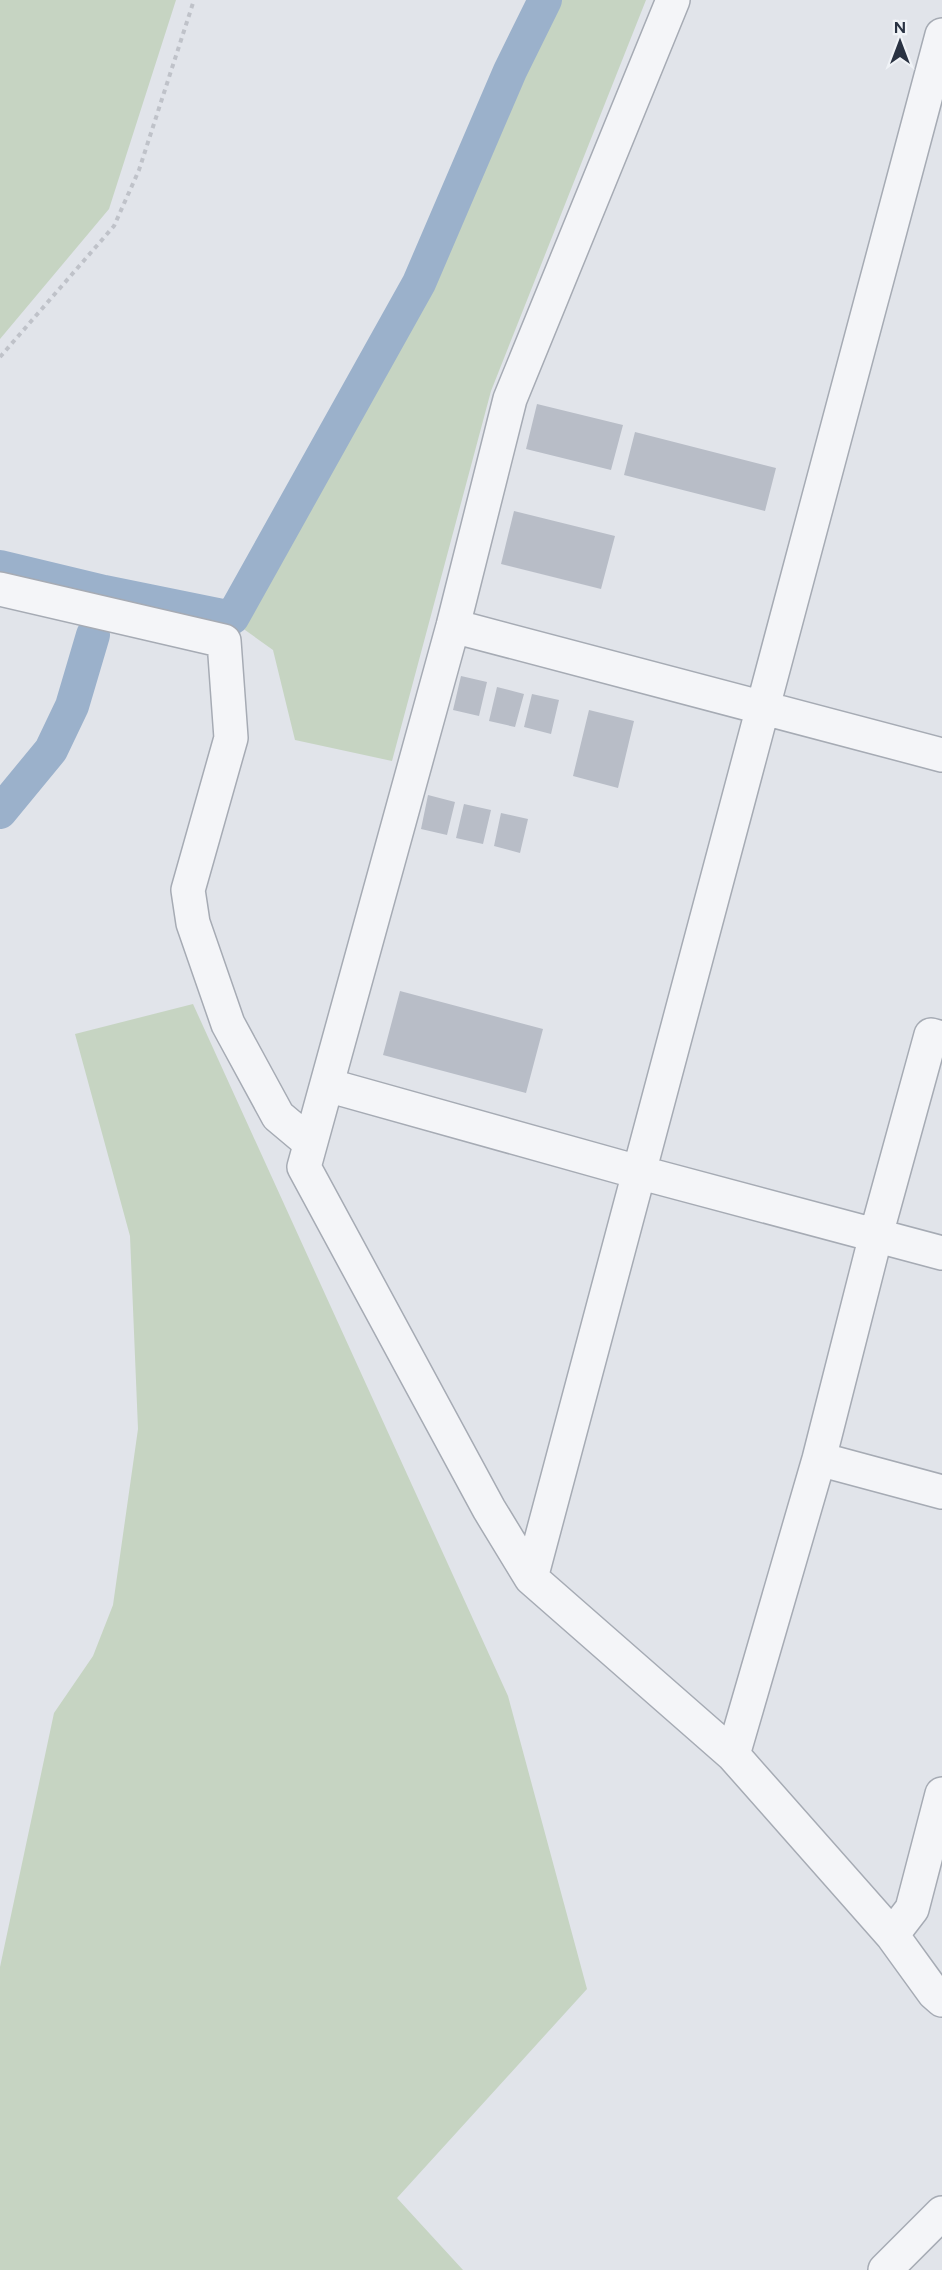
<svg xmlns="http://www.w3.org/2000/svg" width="942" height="2270" viewBox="0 0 942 2270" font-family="Figtree,sans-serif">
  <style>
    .green { fill: #c6d4c2 }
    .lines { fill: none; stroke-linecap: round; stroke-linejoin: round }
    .canal { stroke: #9bb1cb; stroke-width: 34 }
    .building { fill: #b8bdc7 }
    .minor-casing { stroke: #a6abb4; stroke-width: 36 }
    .path { stroke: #bfc2c9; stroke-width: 4; stroke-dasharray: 4.5 4.5; stroke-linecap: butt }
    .minor { stroke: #f4f5f8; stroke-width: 33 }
  </style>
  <rect width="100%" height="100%" fill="#e1e4ea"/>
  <path class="green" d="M 0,0 L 176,0 L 109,209 L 0,339 Z
    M 554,0 L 646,0 L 491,391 L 392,761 L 295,740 L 273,650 L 238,625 L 428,287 L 521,67 Z
    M 193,1004 L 508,1696 L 587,1989 L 397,2198 L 463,2270 L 0,2270 L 0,1967 L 54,1713 L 93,1656 L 113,1605 L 138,1429 L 130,1236 L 75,1034 Z"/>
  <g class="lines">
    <path class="canal" d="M 0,567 L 104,592 L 232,618 L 419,283 L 510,71 L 545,0
      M 0,812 L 51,750 L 72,706 L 93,635"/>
  </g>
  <path class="building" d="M 537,404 L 623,425 L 611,470 L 526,449 Z
    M 635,432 L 776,468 L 765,511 L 624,475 Z
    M 514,511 L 615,536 L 601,589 L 501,564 Z
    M 461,676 L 487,682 L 479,716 L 453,710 Z
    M 497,687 L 524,694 L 515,727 L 489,721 Z
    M 532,694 L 559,700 L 551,734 L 524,727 Z
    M 589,710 L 634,721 L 618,788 L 573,776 Z
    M 428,795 L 455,802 L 447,835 L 421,829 Z
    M 464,804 L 491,810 L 483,844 L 456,838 Z
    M 501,813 L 528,819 L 520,853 L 494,846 Z
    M 400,991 L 543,1029 L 526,1093 L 383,1055 Z"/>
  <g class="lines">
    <g class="minor-casing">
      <path id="minor" d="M 673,0 L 510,399 L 453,626 L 304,1167 L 489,1509 L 531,1578 L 733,1755 L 892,1935 L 934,1993 L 942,2000
        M 0,589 L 224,641 L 231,738 L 188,890 L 193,923 L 228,1024 L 278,1116 L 309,1142
        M 453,626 L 942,755
        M 327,1085 L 638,1172 L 942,1253
        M 819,1459 L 942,1492
        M 531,1578 L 942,35
        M 733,1755 L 819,1459 L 876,1235 L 931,1035 L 942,1038
        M 892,1935 L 912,1909 L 942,1794
        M 885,2270 L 942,2213"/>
    </g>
    <path class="path" d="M 0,357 L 114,226 L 139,170 L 194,0"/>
    <use href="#minor" class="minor"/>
  </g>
  <g transform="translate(900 42)" stroke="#f0f3f7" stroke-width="4.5" paint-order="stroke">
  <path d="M0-4.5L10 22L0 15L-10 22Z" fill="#293242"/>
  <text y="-9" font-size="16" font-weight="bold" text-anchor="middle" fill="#293242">N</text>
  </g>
</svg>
